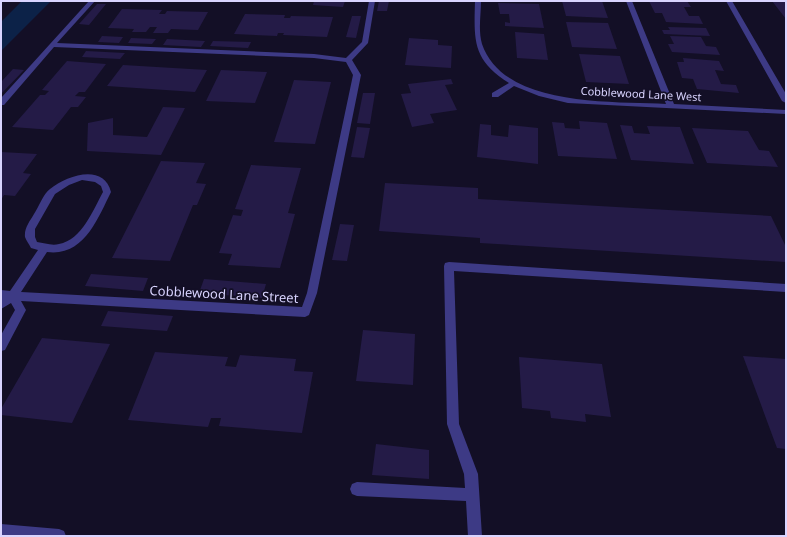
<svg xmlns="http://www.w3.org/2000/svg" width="787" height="537" viewBox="0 0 787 537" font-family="'Noto Sans',sans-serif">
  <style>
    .water { fill: #0c2248 }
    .building { fill: #241b47 }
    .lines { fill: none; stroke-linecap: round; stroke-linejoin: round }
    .minor { fill: #3d3a85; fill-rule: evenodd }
    .labels { text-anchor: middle; stroke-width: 3.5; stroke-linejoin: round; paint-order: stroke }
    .far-street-label { font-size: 11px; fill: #d9d4ff; stroke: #130f26 }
    .street-label { font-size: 13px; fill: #d9d4ff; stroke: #130f26 }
  </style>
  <rect width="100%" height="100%" fill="#130f26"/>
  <path class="water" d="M 22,1 L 51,1 L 1,51 L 1,22 Z"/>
  <path class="building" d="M 314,1 L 345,1 L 343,7 L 313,5 Z
    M 379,1 L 389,1 L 387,11 L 377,11 Z
    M 562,1 L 602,1 L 608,18 L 566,16 Z
    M 649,1 L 687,1 L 691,7 L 684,7 L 689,16 L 699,16 L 703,24 L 666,22 L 662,13 L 655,13 Z
    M 772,1 L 786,1 L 786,19 Z
    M 498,3 L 539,4 L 544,28 L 505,26 L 505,22 L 510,23 L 509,14 L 500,14 Z
    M 97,4 L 106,4 L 89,25 L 79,24 Z
    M 122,9 L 162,10 L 159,14 L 165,14 L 167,11 L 208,12 L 198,30 L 171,29 L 168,33 L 153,33 L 157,27 L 150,27 L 146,32 L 132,32 L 134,29 L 108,28 Z
    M 245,14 L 285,15 L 284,18 L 290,18 L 291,16 L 333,17 L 327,37 L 283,35 L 284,33 L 278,33 L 277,36 L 234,34 Z
    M 352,16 L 361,16 L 356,38 L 346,37 Z
    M 566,22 L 608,23 L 617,49 L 572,47 Z
    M 668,27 L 706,28 L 710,36 L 664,34 L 662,30 L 670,30 Z
    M 515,32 L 544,34 L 548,60 L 517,58 Z
    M 102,36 L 123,37 L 119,43 L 98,42 Z
    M 670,36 L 701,37 L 706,46 L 716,47 L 720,55 L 672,52 L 668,44 L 674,44 Z
    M 131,38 L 156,39 L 152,44 L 128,43 Z
    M 409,38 L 438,40 L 438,45 L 452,46 L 451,68 L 405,65 Z
    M 167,39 L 205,41 L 201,47 L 163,45 Z
    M 213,41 L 251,42 L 248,48 L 210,46 Z
    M 86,51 L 125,53 L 120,59 L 82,57 Z
    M 579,54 L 620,56 L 629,84 L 586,82 Z
    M 683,58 L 719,61 L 724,71 L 715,70 L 721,84 L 736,85 L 739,93 L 697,89 L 693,79 L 682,78 L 677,62 L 684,62 Z
    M 67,61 L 106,64 L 85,92 L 79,92 L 75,96 L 86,97 L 78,107 L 71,107 L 53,130 L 12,127 L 40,95 L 45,95 L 49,91 L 42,90 Z
    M 123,65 L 207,70 L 195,92 L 107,86 Z
    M 13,69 L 24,70 L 1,94 L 1,82 Z
    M 221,70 L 267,72 L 255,103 L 206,101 Z
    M 451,79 L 453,84 L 445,85 L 457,110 L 430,114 L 434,123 L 412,127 L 401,94 L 411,93 L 408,84 Z
    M 294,80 L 331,82 L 315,144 L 274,142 Z
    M 363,93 L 375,93 L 370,124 L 357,123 Z
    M 163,107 L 185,108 L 161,155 L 87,151 L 88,123 L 113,118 L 113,135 L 147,137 Z
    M 579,121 L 607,123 L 617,159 L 558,156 L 552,122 L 564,123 L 565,128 L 580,129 Z
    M 480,124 L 491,125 L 491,135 L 508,137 L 509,125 L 538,128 L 538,164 L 477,157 Z
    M 620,125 L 632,126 L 634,133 L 650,134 L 647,126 L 680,127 L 694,164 L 631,160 Z
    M 357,127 L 370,128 L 364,158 L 351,157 Z
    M 692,128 L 748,131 L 759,150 L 769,151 L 778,167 L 707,163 Z
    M 1,152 L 37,154 L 23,173 L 31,174 L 15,196 L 4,195 L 1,200 Z
    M 161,161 L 205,163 L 196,183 L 206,184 L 197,205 L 193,205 L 170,261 L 112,258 Z
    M 251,165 L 301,168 L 288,213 L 295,214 L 280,268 L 228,265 L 232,254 L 219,253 L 233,215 L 241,216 L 243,210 L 235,209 Z
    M 385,183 L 478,188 L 478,199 L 771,216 L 786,247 L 786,262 L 480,243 L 480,238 L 379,231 Z
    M 340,224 L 354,225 L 347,261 L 332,260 Z
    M 91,274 L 148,278 L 143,291 L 85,286 Z
    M 204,279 L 266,284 L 262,298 L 199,293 Z
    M 108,311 L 173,316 L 167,331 L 101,326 Z
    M 363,330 L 415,334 L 413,385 L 356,381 Z
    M 42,338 L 110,344 L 72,423 L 1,415 L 1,409 Z
    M 155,352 L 228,357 L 225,366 L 236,367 L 240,355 L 296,359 L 294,371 L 313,372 L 302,433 L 219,426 L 221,418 L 211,418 L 208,427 L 128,420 Z
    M 743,356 L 786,359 L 786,449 L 777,448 Z
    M 519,357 L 602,364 L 611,417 L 585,414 L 586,422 L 551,418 L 550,411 L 522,408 Z
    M 376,444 L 429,450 L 429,479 L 372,475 Z"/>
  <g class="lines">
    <path class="minor" d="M 89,1 L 95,1 L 57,43 L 314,54 L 346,58 L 362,42 L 369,1 L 375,1 L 368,43 L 352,60 L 361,75 L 317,293 L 309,315 L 305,317 L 21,301 L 26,310 L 5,350 L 1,351 L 1,335 L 15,310 L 11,303 L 1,309 L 1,290 L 10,291 L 38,250 L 31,248 C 29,244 26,240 25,237 C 24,228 30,221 34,214 C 39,207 43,194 50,189 C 67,175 104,163 111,192 C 98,218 84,257 47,252 L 21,292 L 302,307 L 307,293 L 353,75 L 346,62 L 314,58 L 54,47 L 4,105 L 1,105 L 1,98 ZM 82,180 L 95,182 L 101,186 L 103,192 C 93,210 82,240 59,244 C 52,246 44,243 37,242 L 35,237 L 35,229 L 55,194 L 69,185 Z
      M 475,1 L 481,1 C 481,15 478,30 482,44 C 504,108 613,101 666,104 L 626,1 L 632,1 L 674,104 L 786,110 L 786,114 L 568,103 L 539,96 L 514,86 L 498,97 L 492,97 L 492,93 L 509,83 C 472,60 474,40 475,1 Z
      M 726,1 L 732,1 L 786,94 L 786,103 L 782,101 Z
      M 449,262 L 786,284 L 786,292 L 454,271 L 459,424 L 478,474 L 482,536 L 468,536 L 466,501 L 357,496 L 352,494 L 350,489 L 352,484 L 357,482 L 465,488 L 464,474 L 447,424 L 444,266 L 445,263 Z
      M 1,524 L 59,529 L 64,531 L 66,536 L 1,536 Z"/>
  </g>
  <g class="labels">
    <g class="far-street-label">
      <text transform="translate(641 94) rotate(3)" y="4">Cobblewood Lane West</text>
    </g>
    <g class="street-label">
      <text transform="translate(224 294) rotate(3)" y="5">Cobblewood Lane Street</text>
    </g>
  </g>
  <rect width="787" height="537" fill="none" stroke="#d9d4ff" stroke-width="4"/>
</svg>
